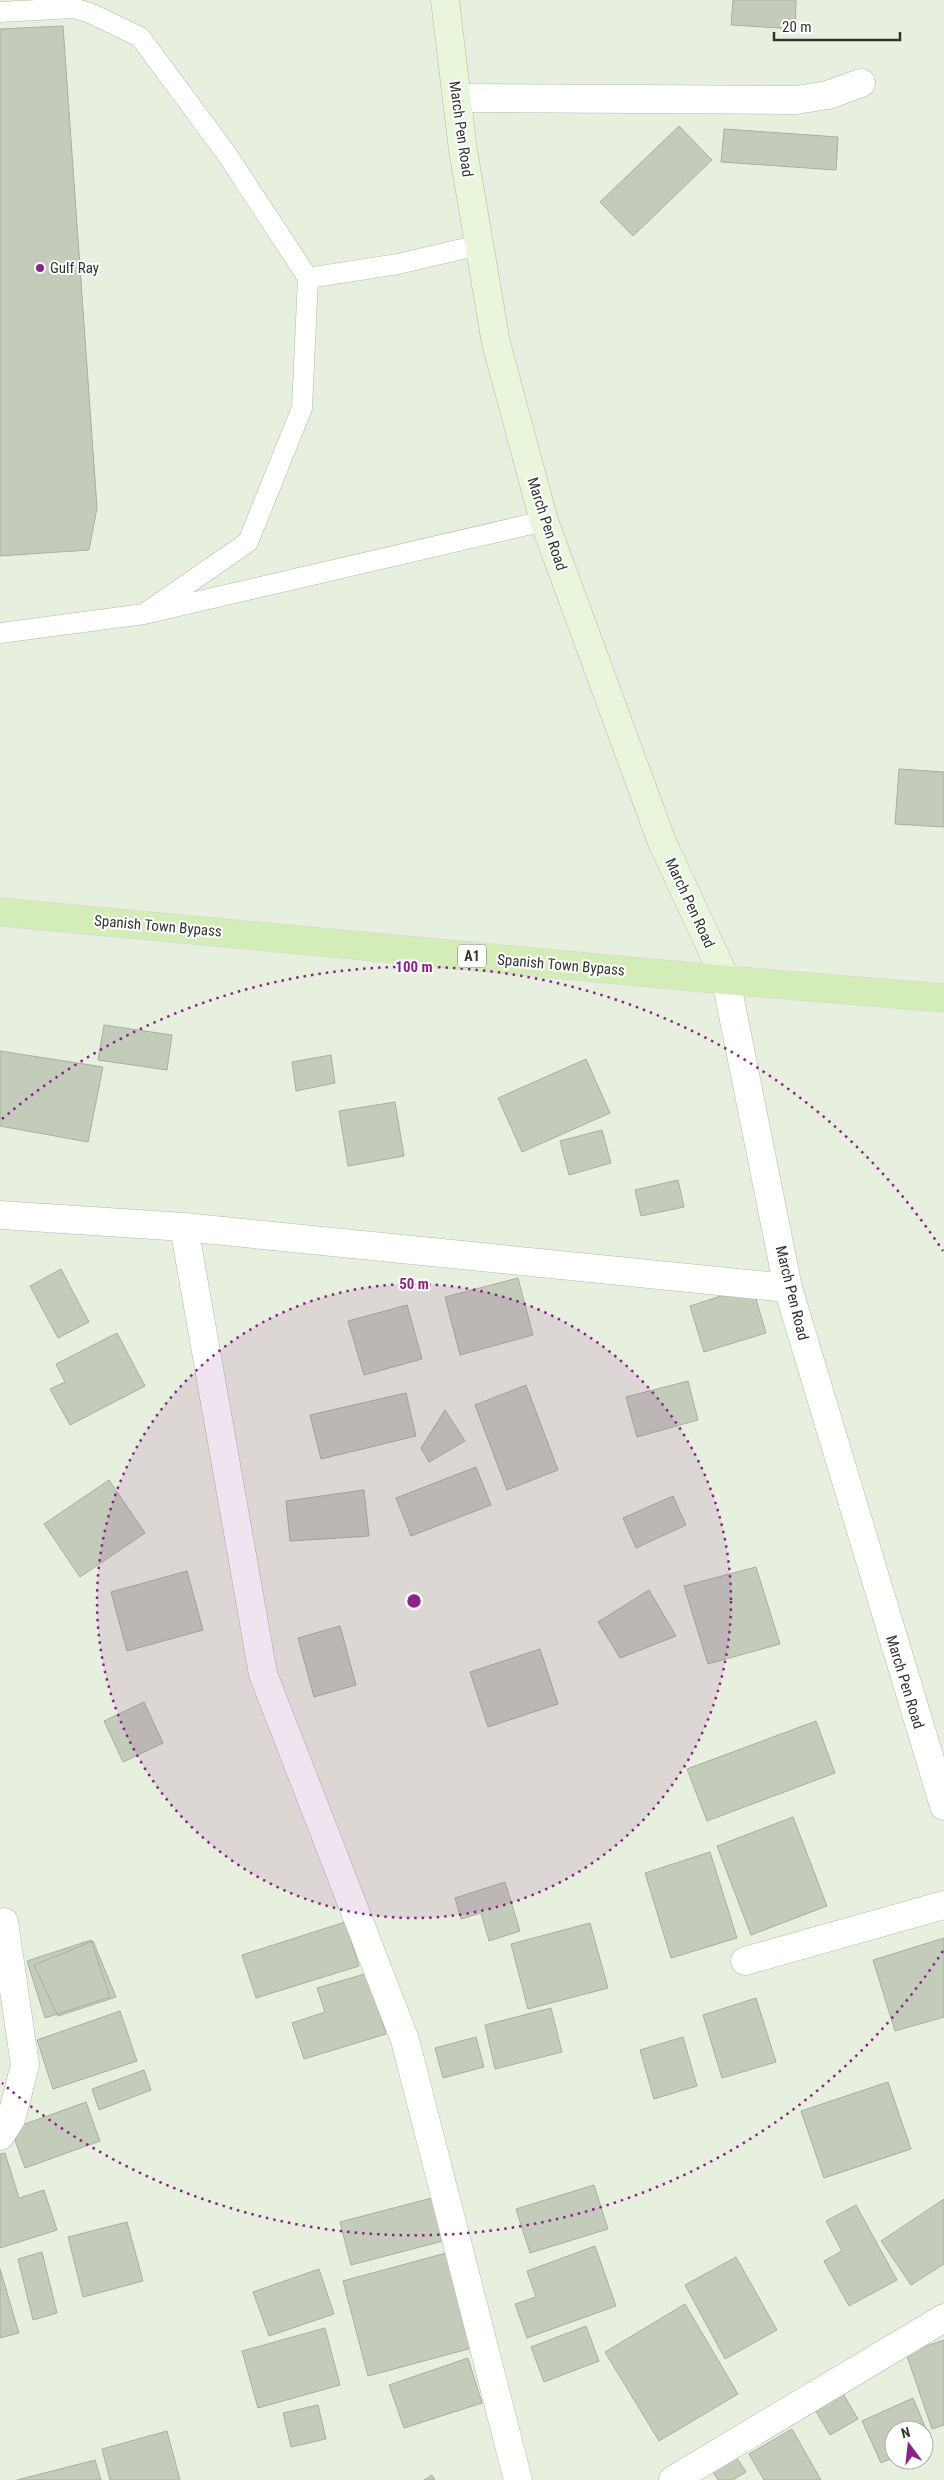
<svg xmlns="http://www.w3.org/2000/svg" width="944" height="2480" viewBox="0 0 944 2480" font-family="'Roboto Condensed',sans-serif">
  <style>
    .building { fill: #c3ccbb; stroke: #a7b09f }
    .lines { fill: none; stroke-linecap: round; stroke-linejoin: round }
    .lane-casing { stroke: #b2baaa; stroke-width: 21 }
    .street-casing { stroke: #b2baaa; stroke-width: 29 }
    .secondary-casing { stroke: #b2baaa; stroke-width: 29 }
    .primary-casing { stroke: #d2d3d1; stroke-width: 29 }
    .lane { stroke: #fff; stroke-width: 20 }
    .street { stroke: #fff; stroke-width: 28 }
    .secondary { stroke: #e9f6dc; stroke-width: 28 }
    .primary { stroke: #d4edb8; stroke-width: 28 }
    .ring { fill: none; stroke: #8a248a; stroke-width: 2.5; stroke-dasharray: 2.5 5 }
    .poi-dot { fill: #8a248a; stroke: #fff; stroke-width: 2 }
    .labels { text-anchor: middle; stroke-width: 4; stroke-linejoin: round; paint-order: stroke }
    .shield { fill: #fff; stroke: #6f726d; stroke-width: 1 }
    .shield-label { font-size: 14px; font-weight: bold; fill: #31352e }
    .street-label { font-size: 15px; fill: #31352e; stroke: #fff }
    .poi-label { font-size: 15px; fill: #31352e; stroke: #fff; text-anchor: start }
    .centre { fill: #8a248a; stroke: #fff; stroke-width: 2.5 }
    .ring-label { font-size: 15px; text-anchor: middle; font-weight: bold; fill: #8a248a; stroke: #fff; stroke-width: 4; stroke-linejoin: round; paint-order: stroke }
  </style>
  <rect width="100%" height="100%" fill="#e7f0df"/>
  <path class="building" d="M 733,0 L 796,0 L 795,29 L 731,25 Z
    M 63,26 L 97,508 L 89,550 L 0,556 L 0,29 Z
    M 679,126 L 712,160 L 633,236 L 600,202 Z
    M 724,129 L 838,137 L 836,170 L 721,162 Z
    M 899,769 L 944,772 L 944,827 L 895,824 Z
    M 104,1025 L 172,1035 L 167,1070 L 98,1060 Z
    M 0,1051 L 103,1067 L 88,1142 L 0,1126 Z
    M 331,1055 L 335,1083 L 296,1091 L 292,1062 Z
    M 586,1059 L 610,1113 L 522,1152 L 498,1098 Z
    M 395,1102 L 404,1156 L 348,1166 L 339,1111 Z
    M 602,1130 L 611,1163 L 569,1175 L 560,1141 Z
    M 678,1180 L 684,1207 L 641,1216 L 635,1190 Z
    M 61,1269 L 89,1322 L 58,1338 L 30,1286 Z
    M 518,1278 L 533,1335 L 460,1355 L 445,1297 Z
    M 752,1286 L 766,1333 L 704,1352 L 690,1306 Z
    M 407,1305 L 422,1359 L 364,1375 L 348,1321 Z
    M 117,1333 L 145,1386 L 70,1425 L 50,1389 L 65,1382 L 56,1364 Z
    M 688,1381 L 698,1420 L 637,1437 L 626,1397 Z
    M 526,1385 L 558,1470 L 507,1490 L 475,1405 Z
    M 406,1393 L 416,1436 L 321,1459 L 310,1415 Z
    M 445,1410 L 465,1441 L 429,1462 L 421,1448 Z
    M 476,1467 L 491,1505 L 411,1536 L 396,1498 Z
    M 109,1480 L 145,1533 L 80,1577 L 44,1524 Z
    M 364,1490 L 369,1536 L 290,1541 L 286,1501 Z
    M 673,1496 L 686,1525 L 636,1548 L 623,1518 Z
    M 756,1567 L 780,1644 L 708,1664 L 684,1586 Z
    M 187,1571 L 203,1630 L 127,1651 L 111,1592 Z
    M 649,1590 L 676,1636 L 620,1658 L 598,1622 Z
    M 340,1626 L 356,1685 L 314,1697 L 298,1638 Z
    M 540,1649 L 558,1704 L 488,1727 L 470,1672 Z
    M 144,1702 L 163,1743 L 123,1762 L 104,1721 Z
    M 816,1721 L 835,1773 L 707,1821 L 687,1769 Z
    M 793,1817 L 827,1906 L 751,1935 L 717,1846 Z
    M 710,1852 L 737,1938 L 671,1958 L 645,1873 Z
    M 505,1882 L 520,1931 L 489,1941 L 481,1913 L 461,1919 L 455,1898 Z
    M 345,1922 L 359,1966 L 256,1998 L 242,1955 Z
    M 590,1923 L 608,1988 L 528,2009 L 511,1944 Z
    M 944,1938 L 944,2017 L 895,2031 L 873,1960 Z
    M 91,1940 L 110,1997 L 45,2018 L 27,1961 Z
    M 93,1941 L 116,1997 L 58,2016 L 34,1965 Z
    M 368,1973 L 386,2034 L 304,2059 L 292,2023 L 325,2012 L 317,1988 Z
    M 756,1998 L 776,2062 L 722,2078 L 703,2015 Z
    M 551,2008 L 562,2052 L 495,2069 L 485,2025 Z
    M 120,2011 L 137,2061 L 53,2089 L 37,2040 Z
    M 476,2037 L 484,2067 L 443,2078 L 435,2048 Z
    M 683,2037 L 697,2086 L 654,2099 L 640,2050 Z
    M 144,2070 L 151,2090 L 99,2110 L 92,2089 Z
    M 888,2082 L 911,2149 L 824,2178 L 801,2111 Z
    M 86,2102 L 100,2141 L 25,2168 L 11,2129 Z
    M 5,2153 L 19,2198 L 44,2190 L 57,2230 L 0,2248 L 0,2154 Z
    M 594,2185 L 608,2229 L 530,2253 L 516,2209 Z
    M 432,2198 L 443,2241 L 351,2265 L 340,2222 Z
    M 944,2199 L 944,2264 L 911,2285 L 881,2241 Z
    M 856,2205 L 897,2280 L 849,2306 L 824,2261 L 842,2251 L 826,2221 Z
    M 127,2222 L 143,2281 L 83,2297 L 68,2237 Z
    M 595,2246 L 616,2306 L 527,2338 L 515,2304 L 536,2297 L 527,2271 Z
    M 42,2252 L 57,2313 L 33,2320 L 18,2259 Z
    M 446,2253 L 472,2348 L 368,2376 L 343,2281 Z
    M 736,2257 L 777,2330 L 725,2359 L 685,2285 Z
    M 0,2269 L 19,2333 L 0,2338 Z
    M 319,2269 L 334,2314 L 269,2336 L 253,2292 Z
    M 685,2304 L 738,2394 L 659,2441 L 605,2352 Z
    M 586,2326 L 599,2361 L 544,2382 L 531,2347 Z
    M 325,2328 L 340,2385 L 258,2408 L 242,2351 Z
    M 944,2340 L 944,2425 L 932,2429 L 906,2353 Z
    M 468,2358 L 482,2403 L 404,2428 L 389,2385 Z
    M 842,2392 L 858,2419 L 830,2435 L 814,2408 Z
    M 913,2398 L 931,2441 L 924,2444 L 924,2430 L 894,2430 L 894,2457 L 881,2463 L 862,2421 Z
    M 318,2405 L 326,2439 L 291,2447 L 283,2413 Z
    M 792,2429 L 821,2480 L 764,2480 L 749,2454 Z
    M 167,2431 L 180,2480 L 110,2480 L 102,2449 Z
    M 733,2452 L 746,2472 L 733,2480 L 718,2480 L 710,2467 Z
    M 95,2460 L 101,2480 L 17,2480 Z
    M 432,2475 L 435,2480 L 424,2480 Z"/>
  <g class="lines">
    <g class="lane-casing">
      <path id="lane" d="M 0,12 L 73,8 L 90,13 L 140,37 L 226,153 L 308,278 L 302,408 L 248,542 L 144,614
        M 308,278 L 398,264 L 479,245
        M 0,633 L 144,614 L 544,521"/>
    </g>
    <g class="street-casing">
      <path id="street" d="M 457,98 L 796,100 L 828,95 L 861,83
        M 726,980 L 788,1288 L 944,1806
        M 0,1215 L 184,1227 L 788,1288
        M 184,1227 L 263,1674 L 405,2040 L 518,2480
        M 745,1961 L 944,1905
        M 0,2136 L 11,2119 L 25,2065 L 4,1922
        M 673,2480 L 944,2318"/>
    </g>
    <g class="secondary-casing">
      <path id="secondary" d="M 445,0 L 463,150 L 496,343 L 544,521 L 662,842 L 726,980"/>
    </g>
    <g class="primary-casing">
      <path id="primary" d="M 0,912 L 726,980 L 944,998"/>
    </g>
    <use href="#lane" class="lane"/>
    <use href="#street" class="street"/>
    <use href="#secondary" class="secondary"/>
    <use href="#primary" class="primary"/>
  </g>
  <circle cx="414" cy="1601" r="317" fill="#8a248a" fill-opacity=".12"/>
  <g class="ring">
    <circle cx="414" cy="1601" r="317"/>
    <path d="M943 1951A634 634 0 0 1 2 2083M2 1119A634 634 0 0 1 943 1251"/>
  </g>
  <circle class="poi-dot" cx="40" cy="268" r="5"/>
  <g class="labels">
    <rect class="shield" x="458" y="944.5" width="28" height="23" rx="4"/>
    <g class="shield-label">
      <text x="472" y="961">A1</text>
    </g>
    <g class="street-label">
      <text transform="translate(461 129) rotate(82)" y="5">March Pen Road</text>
      <text transform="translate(547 524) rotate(72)" y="5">March Pen Road</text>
      <text transform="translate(690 903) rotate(65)" y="5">March Pen Road</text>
      <text transform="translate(158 926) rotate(5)" y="5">Spanish Town Bypass</text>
      <text transform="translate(561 965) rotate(5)" y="5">Spanish Town Bypass</text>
      <text transform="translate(792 1293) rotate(76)" y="5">March Pen Road</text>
      <text transform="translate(905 1682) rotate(73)" y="5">March Pen Road</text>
    </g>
    <g class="poi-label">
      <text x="50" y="273">Gulf Ray</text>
    </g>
  </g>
  <circle cx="414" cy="1601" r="8" class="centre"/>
  <g class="ring-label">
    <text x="414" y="972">100 m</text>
    <text x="414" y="1289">50 m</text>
  </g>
  <g transform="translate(909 2445) rotate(345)"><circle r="24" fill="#ffffff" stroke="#adaeab"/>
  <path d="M0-4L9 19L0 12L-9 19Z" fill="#8a248a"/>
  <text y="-8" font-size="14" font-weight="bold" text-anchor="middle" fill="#31352e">N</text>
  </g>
  <path d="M774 32v8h126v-8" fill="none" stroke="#31352e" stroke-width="2.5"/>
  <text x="782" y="32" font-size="15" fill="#31352e" stroke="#ffffff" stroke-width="4" paint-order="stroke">20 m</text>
</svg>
